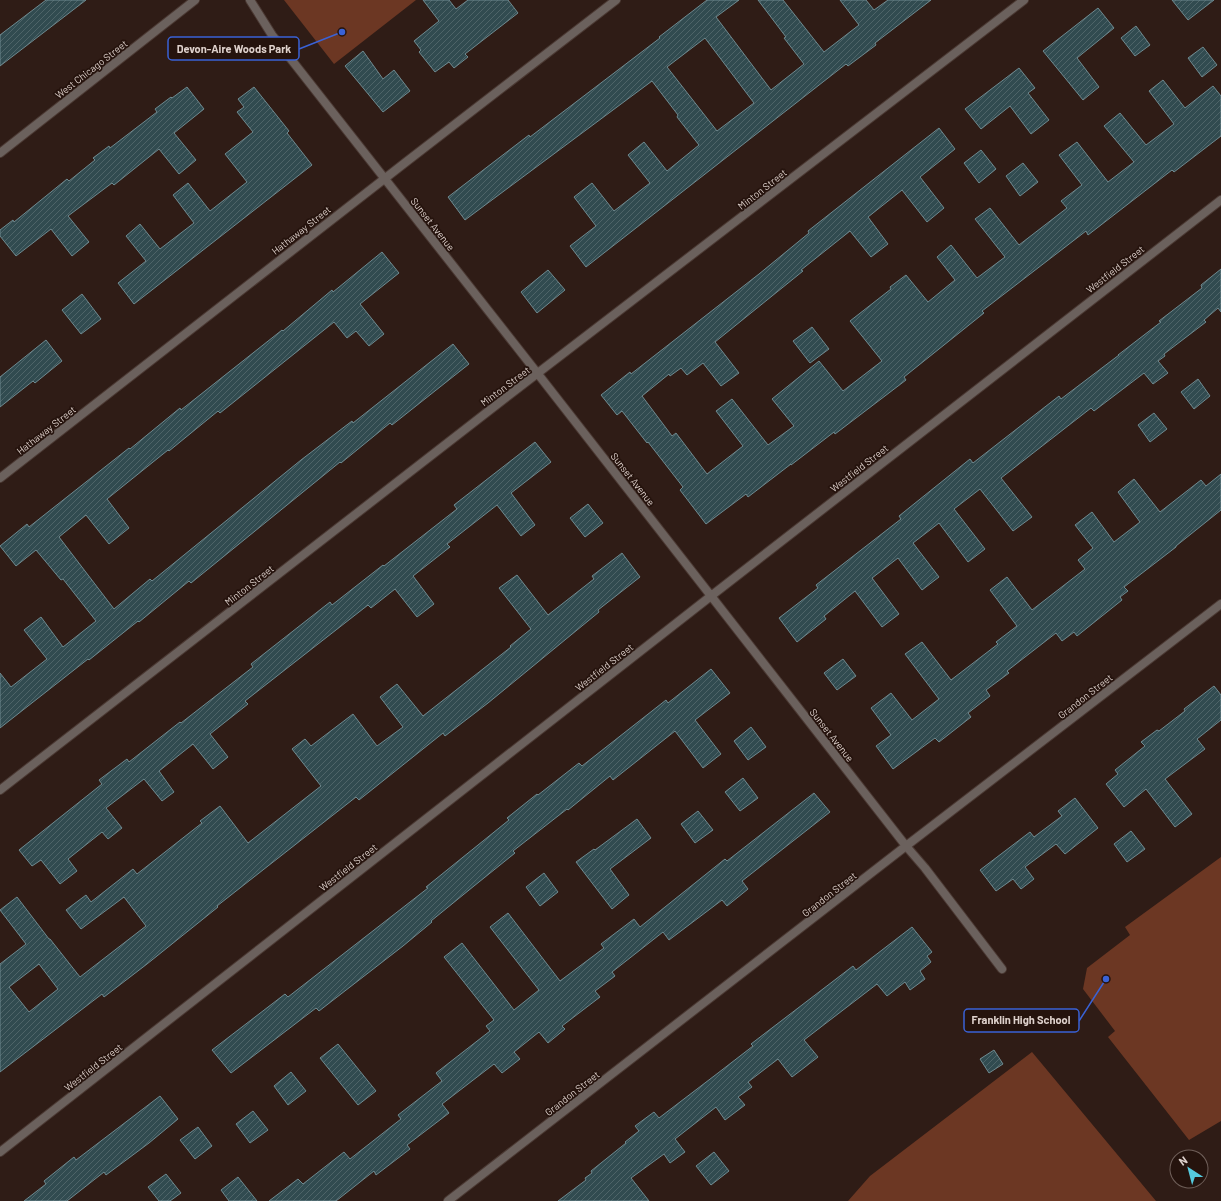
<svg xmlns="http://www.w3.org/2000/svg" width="1221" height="1201" viewBox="0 0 1221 1201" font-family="Barlow,sans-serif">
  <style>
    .green { fill: #6c3723 }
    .building { fill: url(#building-hatch); stroke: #6f8a90; fill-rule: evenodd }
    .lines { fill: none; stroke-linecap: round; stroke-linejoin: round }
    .minor-casing { stroke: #4b3933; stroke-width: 10 }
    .minor { stroke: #6b615d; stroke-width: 8 }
    .labels { text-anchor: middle; stroke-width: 3.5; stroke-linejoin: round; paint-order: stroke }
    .street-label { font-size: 10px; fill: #ded1cc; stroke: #25130d }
    .leader { fill: none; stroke: #3a62d6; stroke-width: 1.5 }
    .callout-dot { fill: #3a62d6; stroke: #25130d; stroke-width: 1.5 }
    .callout { fill: #25130d; stroke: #3a62d6; stroke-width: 1.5 }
    .callout-label { font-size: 11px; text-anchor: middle; font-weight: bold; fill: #ded1cc }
  </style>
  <defs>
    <pattern id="building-hatch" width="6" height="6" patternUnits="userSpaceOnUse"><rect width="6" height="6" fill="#314b50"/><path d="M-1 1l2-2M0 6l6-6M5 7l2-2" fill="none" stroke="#4e6468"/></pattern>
  </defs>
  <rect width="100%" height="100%" fill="#2f1c16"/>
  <path class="green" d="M 284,0 L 416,0 L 334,64 Z
    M 1221,857 L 1221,1121 L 1189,1140 L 1108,1037 L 1115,1031 L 1083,989 L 1087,968 L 1130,935 L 1125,927 Z
    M 1032,1052 L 1156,1201 L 848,1201 L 870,1176 Z"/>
  <path class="building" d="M 46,0 L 86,0 L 0,66 L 0,35 Z
    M 423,0 L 449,0 L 456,9 L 468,0 L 508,0 L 518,13 L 465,54 L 468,57 L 454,68 L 449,62 L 435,72 L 419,52 L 421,50 L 414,41 L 439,21 Z
    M 707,0 L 739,0 L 716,17 L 771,90 L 804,64 L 784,38 L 786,37 L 758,0 L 783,0 L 824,52 L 859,25 L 840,0 L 866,0 L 874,10 L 888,0 L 931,0 L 875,43 L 876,45 L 848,66 L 846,64 L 586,267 L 570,246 L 596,226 L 574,197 L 592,183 L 614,211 L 650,183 L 628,155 L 644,142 L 667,171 L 699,145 L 677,117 L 678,115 L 652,81 L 465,220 L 448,197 L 529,135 L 530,137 L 660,38 L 659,37 ZM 705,38 L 754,103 L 717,131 L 667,67 Z
    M 1172,0 L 1214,0 L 1188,20 Z
    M 1098,8 L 1114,28 L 1077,58 L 1099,87 L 1083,100 L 1043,51 Z
    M 1136,26 L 1150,45 L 1135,56 L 1121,38 Z
    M 1203,47 L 1217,65 L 1202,77 L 1188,58 Z
    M 363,51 L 383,79 L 394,70 L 410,91 L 383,112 L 345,66 Z
    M 1019,68 L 1035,88 L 1028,93 L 1049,120 L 1031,134 L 1010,106 L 981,129 L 965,109 Z
    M 1163,80 L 1185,108 L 1213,86 L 1221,96 L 1221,136 L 1174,172 L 1172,170 L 1088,235 L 1086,231 L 982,311 L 984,313 L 904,377 L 906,380 L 835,434 L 834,432 L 791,465 L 791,464 L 748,497 L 746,494 L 706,524 L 680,490 L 683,487 L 648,442 L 647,443 L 622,411 L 617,415 L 601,395 L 630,372 L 631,374 L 759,274 L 809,233 L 808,231 L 939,128 L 955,149 L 920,177 L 944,208 L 927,222 L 902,190 L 868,217 L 888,244 L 871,257 L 850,231 L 801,270 L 803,271 L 715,342 L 739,373 L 721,386 L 703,363 L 687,375 L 681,368 L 670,376 L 669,374 L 642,396 L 672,436 L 676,433 L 707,474 L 743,446 L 716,411 L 732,399 L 768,445 L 794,426 L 772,399 L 819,361 L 843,391 L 882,361 L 850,321 L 891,289 L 890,287 L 906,275 L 928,302 L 955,280 L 937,257 L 951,245 L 977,278 L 1005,257 L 975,219 L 990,208 L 1019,245 L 1067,208 L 1061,201 L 1082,185 L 1059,155 L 1077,142 L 1108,182 L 1134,162 L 1104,126 L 1120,113 L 1146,145 L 1174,124 L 1149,91 Z
    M 187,87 L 204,109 L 174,133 L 196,160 L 179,174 L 159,149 L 114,185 L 112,183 L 68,216 L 89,242 L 72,256 L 51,229 L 16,256 L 0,236 L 0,230 L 13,220 L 14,222 L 67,179 L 69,181 L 95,160 L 93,158 L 109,146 L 110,148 L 157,112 L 155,109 L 171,97 L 172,98 Z
    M 254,87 L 289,131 L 287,133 L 312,165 L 134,304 L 118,283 L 146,261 L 126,236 L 140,224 L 160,249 L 194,223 L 173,195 L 188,183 L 210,211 L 247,182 L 225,154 L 253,132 L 237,112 L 244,107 L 238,99 Z
    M 981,150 L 996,169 L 979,183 L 964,163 Z
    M 1023,163 L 1038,182 L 1020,196 L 1006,176 Z
    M 382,252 L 399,273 L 360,304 L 384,334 L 369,346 L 356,331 L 347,338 L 334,322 L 220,413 L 218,411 L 169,451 L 168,450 L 107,499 L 129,528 L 109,544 L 86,515 L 59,537 L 114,609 L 150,579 L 152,581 L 301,460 L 352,421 L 353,423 L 453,344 L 469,364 L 392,425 L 390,423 L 341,463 L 340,462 L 191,583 L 189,581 L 139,622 L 138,621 L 89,660 L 88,659 L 0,728 L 0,673 L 11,687 L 47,659 L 24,630 L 41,617 L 63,647 L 96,621 L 63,579 L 61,580 L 36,550 L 16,566 L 0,546 L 27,524 L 29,527 L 129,448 L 130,449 L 180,408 L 181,410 L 282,330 L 283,331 L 332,290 L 333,292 Z
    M 1221,269 L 1221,312 L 1218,308 L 1204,320 L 1206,322 L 1164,354 L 1165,356 L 1158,361 L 1168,373 L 1153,384 L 1144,373 L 1094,411 L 1091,408 L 1001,478 L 1032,517 L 1013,531 L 980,489 L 954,509 L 985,549 L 968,562 L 939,523 L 913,543 L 939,577 L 922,590 L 898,558 L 872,578 L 899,614 L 882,627 L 855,591 L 824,616 L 826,619 L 797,642 L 779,618 L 818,588 L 816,585 L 901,519 L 899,516 L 970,459 L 973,463 L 1059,396 L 1061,399 L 1119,355 L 1118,355 L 1161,322 L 1159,321 L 1202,288 L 1201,285 Z
    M 548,270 L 565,290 L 537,313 L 521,292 Z
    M 82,294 L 101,319 L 81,334 L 62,310 Z
    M 812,327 L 829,349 L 810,363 L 793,341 Z
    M 46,340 L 62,361 L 35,383 L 33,381 L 0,407 L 0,377 Z
    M 1198,379 L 1210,396 L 1194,409 L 1181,392 Z
    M 1154,413 L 1167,429 L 1150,442 L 1138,425 Z
    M 535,442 L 551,462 L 511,493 L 535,525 L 521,536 L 497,505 L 447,544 L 450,547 L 413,576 L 434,604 L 417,617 L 395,589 L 371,608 L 368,605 L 245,701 L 248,704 L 210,734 L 228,757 L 213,769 L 193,744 L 159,771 L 174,792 L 162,801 L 144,779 L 106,808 L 122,828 L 108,839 L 102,832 L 68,859 L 77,871 L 60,884 L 41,860 L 32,866 L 19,850 L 102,784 L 99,780 L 127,759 L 129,762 L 180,722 L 181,723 L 253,667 L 251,664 L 330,602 L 332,605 L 383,565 L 384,566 L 457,509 L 454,505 Z
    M 1221,474 L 1221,510 L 1176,546 L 1176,547 L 1124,587 L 1128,591 L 1120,597 L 1122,600 L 1077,636 L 1074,632 L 1062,641 L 1056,633 L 1007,671 L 1009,673 L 986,690 L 990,696 L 968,713 L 971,717 L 939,742 L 935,738 L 893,769 L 876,746 L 891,735 L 871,708 L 891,693 L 912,720 L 939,699 L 905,654 L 922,642 L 951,680 L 998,644 L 996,642 L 1017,626 L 990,590 L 1007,577 L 1032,610 L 1085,569 L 1078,560 L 1093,548 L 1075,525 L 1092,512 L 1114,542 L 1140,522 L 1118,492 L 1134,479 L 1160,512 L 1201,480 L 1206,486 Z
    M 588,504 L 603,523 L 585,537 L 570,518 Z
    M 622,553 L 640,577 L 598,610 L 599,612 L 488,703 L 445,736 L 443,733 L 359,800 L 356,797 L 217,906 L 218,907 L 147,964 L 104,997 L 102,994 L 0,1072 L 0,964 L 26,944 L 0,910 L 17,897 L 49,939 L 50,939 L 80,977 L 146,926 L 124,897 L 81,929 L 66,910 L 86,895 L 91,902 L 133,869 L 137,874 L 202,823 L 200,821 L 220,806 L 248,843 L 321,786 L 292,749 L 305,739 L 311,746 L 353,714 L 377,746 L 403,727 L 380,697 L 397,684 L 423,716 L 511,647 L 510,646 L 531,629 L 499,588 L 517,575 L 548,615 L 594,579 L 592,576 ZM 39,964 L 58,989 L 29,1012 L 9,987 Z
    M 843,659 L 856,676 L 837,690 L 824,673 Z
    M 711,669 L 730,693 L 695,720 L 721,754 L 703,768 L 675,731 L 613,780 L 610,776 L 568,810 L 567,809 L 513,851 L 515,853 L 474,886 L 431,921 L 432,922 L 403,946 L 319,1011 L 316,1008 L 231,1073 L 212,1050 L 285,994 L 288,997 L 428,888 L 426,887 L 509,820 L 507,818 L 537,794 L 538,795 L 579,763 L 582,766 L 666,700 L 668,703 Z
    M 1214,686 L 1221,695 L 1221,720 L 1197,739 L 1205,749 L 1165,779 L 1192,814 L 1175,827 L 1146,789 L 1124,807 L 1106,784 L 1118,774 L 1115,770 L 1145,746 L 1141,742 L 1157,730 L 1159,731 L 1185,711 L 1184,709 Z
    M 751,727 L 766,747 L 748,760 L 734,741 Z
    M 743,778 L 758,798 L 740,811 L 725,792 Z
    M 814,793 L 830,812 L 742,881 L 748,889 L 727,906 L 722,900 L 669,940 L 663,932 L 612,972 L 615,976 L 595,991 L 600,997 L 562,1026 L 565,1029 L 548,1043 L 539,1032 L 514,1052 L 520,1059 L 502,1073 L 494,1064 L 442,1104 L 449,1113 L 407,1145 L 410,1149 L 376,1175 L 374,1171 L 336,1201 L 269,1201 L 298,1179 L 303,1184 L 344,1152 L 350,1159 L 401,1119 L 398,1115 L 442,1081 L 436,1073 L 490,1031 L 486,1026 L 494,1020 L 444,957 L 462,943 L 514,1010 L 539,990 L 490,927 L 508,913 L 560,981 L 604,948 L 601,944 L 634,919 L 640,927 L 725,859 L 727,861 Z
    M 1075,798 L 1098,828 L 1065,854 L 1056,844 L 1025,867 L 1034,879 L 1021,889 L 1013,879 L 996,891 L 980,870 L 1030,832 L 1034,837 L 1062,816 L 1058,811 Z
    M 698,811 L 713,830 L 695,843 L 681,824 Z
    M 637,819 L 651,838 L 610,869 L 629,895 L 612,909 L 576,862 L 594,849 L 595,850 Z
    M 1131,831 L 1145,849 L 1127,862 L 1114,844 Z
    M 544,873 L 558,892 L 540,906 L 526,887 Z
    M 912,927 L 932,952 L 927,956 L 931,962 L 920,971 L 925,979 L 910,990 L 905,982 L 887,996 L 877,984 L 804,1040 L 818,1057 L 792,1077 L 778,1059 L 748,1082 L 752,1087 L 738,1097 L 745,1105 L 725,1120 L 716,1107 L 675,1139 L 685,1152 L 670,1163 L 664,1154 L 631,1178 L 649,1201 L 558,1201 L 586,1180 L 585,1178 L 592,1173 L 591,1171 L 626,1143 L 625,1142 L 639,1131 L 635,1126 L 654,1112 L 659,1118 L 718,1073 L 753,1046 L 751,1044 L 853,966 L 856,970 Z
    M 338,1044 L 376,1091 L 358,1105 L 320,1058 Z
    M 994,1050 L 1003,1064 L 989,1073 L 980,1059 Z
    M 291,1072 L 306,1091 L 288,1105 L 274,1086 Z
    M 160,1096 L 178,1119 L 149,1143 L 106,1175 L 104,1172 L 67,1201 L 24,1201 L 46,1184 L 44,1181 L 74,1157 L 76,1160 Z
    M 253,1111 L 268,1130 L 250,1143 L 236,1124 Z
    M 198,1127 L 212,1146 L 195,1159 L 180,1140 Z
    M 714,1152 L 729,1171 L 711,1185 L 696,1166 Z
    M 166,1174 L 181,1193 L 170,1201 L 159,1201 L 148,1187 Z
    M 238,1177 L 257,1201 L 229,1201 L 221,1190 Z"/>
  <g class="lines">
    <g class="minor-casing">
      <path id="minor" d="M 250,0 L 272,35 L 538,374 L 906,846 L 925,868 L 1002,969
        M 0,153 L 195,0
        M 0,478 L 406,162 L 616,0
        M 0,790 L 517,389 L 1024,0
        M 0,1152 L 711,596 L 1221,200
        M 448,1201 L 906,846 L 1221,604"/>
    </g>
    <use href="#minor" class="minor"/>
  </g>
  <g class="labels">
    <g class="street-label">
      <text transform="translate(91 69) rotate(-38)" y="4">West Chicago Street</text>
      <text transform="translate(762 189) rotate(-38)" y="4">Minton Street</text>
      <text transform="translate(433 224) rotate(52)" y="4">Sunset Avenue</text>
      <text transform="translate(301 230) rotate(-38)" y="4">Hathaway Street</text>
      <text transform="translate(1115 269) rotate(-38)" y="4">Westfield Street</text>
      <text transform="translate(505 386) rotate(-37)" y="4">Minton Street</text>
      <text transform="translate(46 430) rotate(-38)" y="4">Hathaway Street</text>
      <text transform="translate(859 468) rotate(-38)" y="4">Westfield Street</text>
      <text transform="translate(633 479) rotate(52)" y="4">Sunset Avenue</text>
      <text transform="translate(249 585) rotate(-38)" y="4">Minton Street</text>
      <text transform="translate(604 667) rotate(-38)" y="4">Westfield Street</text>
      <text transform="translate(1085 696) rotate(-38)" y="4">Grandon Street</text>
      <text transform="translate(832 735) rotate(52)" y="4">Sunset Avenue</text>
      <text transform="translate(348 867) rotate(-38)" y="4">Westfield Street</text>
      <text transform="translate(829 894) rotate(-38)" y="4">Grandon Street</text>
      <text transform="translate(93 1067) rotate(-38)" y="4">Westfield Street</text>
      <text transform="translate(572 1093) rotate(-38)" y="4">Grandon Street</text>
    </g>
  </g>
  <path class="leader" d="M342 32L299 49M1106 979L1079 1021"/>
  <g class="callout-dot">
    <circle cx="342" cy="32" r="4"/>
    <circle cx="1106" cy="979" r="4"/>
  </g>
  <g class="callout">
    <rect x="168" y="37" width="131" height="23" rx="4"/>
    <rect x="964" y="1009" width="115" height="23" rx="4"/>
  </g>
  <g class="callout-label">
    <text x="234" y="53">Devon-Aire Woods Park</text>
    <text x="1021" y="1024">Franklin High School</text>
  </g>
  <g transform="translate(1189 1169) rotate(324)"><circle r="19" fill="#25130d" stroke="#6f5f59"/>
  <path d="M0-3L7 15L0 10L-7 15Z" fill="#55cade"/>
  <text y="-6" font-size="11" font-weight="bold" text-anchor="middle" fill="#ded1cc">N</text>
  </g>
</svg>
